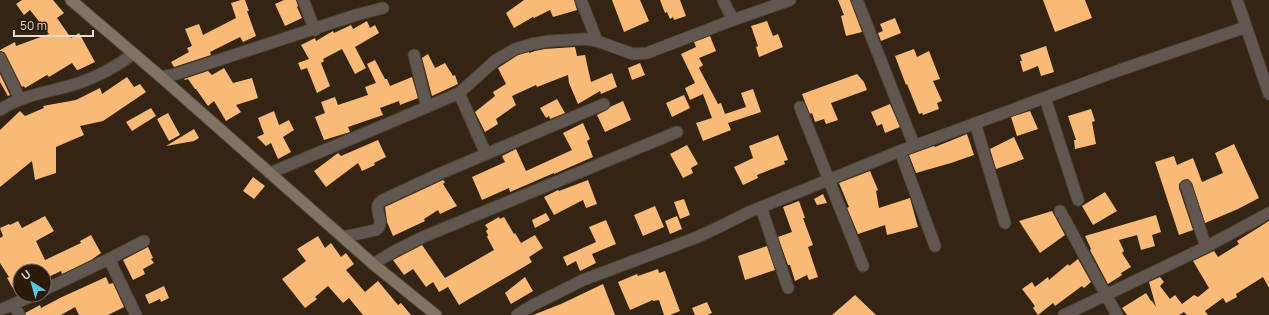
<svg xmlns="http://www.w3.org/2000/svg" width="1269" height="315" viewBox="0 0 1269 315" font-family="Manrope,sans-serif">
  <style>
    .building { fill: #faba77 }
    .lines { fill: none; stroke-linecap: round; stroke-linejoin: round }
    .minor-casing { stroke: #504131; stroke-width: 13 }
    .secondary-casing { stroke: #504131; stroke-width: 13 }
    .minor { stroke: #605850; stroke-width: 11 }
    .secondary { stroke: #807366; stroke-width: 11 }
  </style>
  <rect width="100%" height="100%" fill="#332413"/>
  <path class="building" d="M 22,0 L 53,0 L 64,13 L 57,18 L 71,38 L 79,33 L 95,62 L 78,70 L 77,70 L 72,63 L 49,77 L 47,75 L 25,88 L 24,86 L 22,87 L 6,55 L 4,52 L 0,51 L 0,50 L 15,42 L 16,46 L 49,34 L 30,10 L 24,15 L 16,4 Z
    M 241,0 L 245,0 L 249,11 L 247,11 L 256,36 L 243,42 L 240,37 L 210,52 L 211,55 L 174,67 L 171,62 L 189,52 L 187,48 L 192,46 L 185,29 L 199,24 L 203,35 L 236,18 L 231,3 Z
    M 284,0 L 296,0 L 298,6 L 297,7 L 302,18 L 285,26 L 275,4 Z
    M 524,0 L 574,0 L 577,10 L 553,17 L 550,10 L 534,18 L 533,17 L 514,28 L 506,13 Z
    M 612,0 L 640,0 L 649,21 L 624,32 Z
    M 660,0 L 680,0 L 686,16 L 674,20 L 673,17 L 670,19 L 667,12 L 665,13 Z
    M 838,0 L 850,0 L 862,32 L 846,36 L 841,16 L 844,15 Z
    M 1043,0 L 1085,0 L 1092,18 L 1055,32 Z
    M 895,18 L 901,33 L 881,41 L 878,33 L 883,31 L 880,24 Z
    M 367,21 L 370,28 L 375,25 L 379,33 L 355,47 L 366,68 L 355,74 L 342,49 L 323,59 L 324,61 L 321,63 L 330,86 L 317,93 L 307,68 L 301,70 L 298,63 L 309,59 L 301,45 L 315,38 L 316,41 L 333,31 L 334,33 L 351,25 L 353,29 Z
    M 767,21 L 773,36 L 778,34 L 783,47 L 759,57 L 756,47 L 758,46 L 751,26 Z
    M 710,36 L 716,51 L 699,58 L 703,65 L 699,68 L 718,104 L 721,103 L 725,114 L 746,107 L 741,93 L 753,89 L 761,112 L 728,123 L 731,130 L 703,141 L 696,123 L 712,118 L 703,94 L 690,100 L 685,88 L 695,83 L 681,54 L 696,47 L 694,42 Z
    M 1046,46 L 1054,72 L 1041,76 L 1038,66 L 1023,72 L 1020,61 L 1022,61 L 1020,55 Z
    M 575,47 L 577,56 L 585,55 L 591,82 L 612,73 L 617,87 L 601,94 L 600,91 L 578,104 L 569,83 L 568,75 L 537,87 L 536,85 L 512,96 L 516,105 L 496,119 L 498,124 L 485,132 L 475,112 L 495,96 L 493,92 L 506,84 L 498,68 L 518,55 L 529,52 L 529,53 L 535,51 L 545,49 Z
    M 914,49 L 917,57 L 929,51 L 940,79 L 933,81 L 942,101 L 937,103 L 939,109 L 923,115 L 922,113 L 919,114 L 907,84 L 906,85 L 895,56 Z
    M 428,54 L 435,68 L 445,63 L 453,76 L 455,75 L 458,84 L 432,96 L 422,58 Z
    M 375,60 L 385,79 L 387,79 L 390,86 L 412,77 L 418,98 L 400,105 L 399,101 L 380,108 L 383,115 L 348,127 L 350,132 L 324,140 L 315,117 L 325,113 L 321,102 L 335,97 L 338,105 L 368,95 L 365,87 L 376,83 L 367,64 Z
    M 640,63 L 645,75 L 632,80 L 628,68 Z
    M 224,68 L 233,83 L 252,78 L 258,98 L 236,105 L 241,112 L 226,121 L 214,101 L 208,106 L 196,89 L 195,89 L 188,79 L 185,80 L 184,79 L 208,71 L 212,75 Z
    M 0,74 L 10,95 L 8,96 L 0,82 Z
    M 857,74 L 864,82 L 867,90 L 831,103 L 838,120 L 826,124 L 824,119 L 815,122 L 812,113 L 810,114 L 805,102 L 802,94 Z
    M 127,77 L 134,87 L 140,84 L 146,92 L 103,121 L 80,126 L 84,135 L 56,147 L 56,173 L 35,180 L 32,161 L 0,187 L 0,130 L 20,111 L 25,116 L 44,108 L 43,106 L 76,100 L 100,88 L 102,94 Z
    M 684,95 L 690,108 L 672,117 L 666,103 Z
    M 557,99 L 565,113 L 550,119 L 549,116 L 546,118 L 540,108 Z
    M 623,101 L 631,120 L 605,132 L 597,115 L 607,110 L 610,107 Z
    M 890,104 L 900,127 L 885,133 L 882,124 L 877,126 L 871,112 Z
    M 151,108 L 156,116 L 132,131 L 126,122 Z
    M 1091,109 L 1095,121 L 1092,122 L 1096,144 L 1075,149 L 1074,140 L 1076,140 L 1068,116 Z
    M 274,111 L 279,125 L 289,120 L 294,130 L 283,137 L 291,152 L 278,159 L 271,143 L 266,146 L 257,137 L 264,134 L 258,118 Z
    M 1030,111 L 1038,129 L 1017,136 L 1011,117 Z
    M 168,113 L 180,135 L 169,141 L 157,119 Z
    M 583,123 L 590,139 L 587,141 L 593,157 L 554,174 L 554,173 L 510,192 L 509,188 L 482,200 L 472,177 L 505,162 L 502,156 L 516,149 L 526,171 L 572,150 L 563,133 Z
    M 194,129 L 199,138 L 194,141 L 166,146 Z
    M 967,134 L 974,155 L 951,163 L 916,173 L 909,155 L 934,146 L 935,147 Z
    M 778,135 L 788,160 L 784,161 L 785,164 L 757,175 L 758,178 L 743,185 L 734,167 L 753,158 L 749,146 Z
    M 1014,137 L 1024,159 L 996,169 L 990,149 Z
    M 378,140 L 386,157 L 374,163 L 375,165 L 362,171 L 358,163 L 326,187 L 314,171 L 338,153 L 341,156 Z
    M 1234,144 L 1259,198 L 1238,209 L 1205,223 L 1192,183 L 1188,179 L 1183,180 L 1179,184 L 1179,188 L 1193,230 L 1179,235 L 1155,162 L 1174,156 L 1177,165 L 1193,158 L 1202,182 L 1223,173 L 1215,153 Z
    M 687,145 L 698,164 L 691,168 L 693,173 L 683,178 L 670,154 Z
    M 870,171 L 878,190 L 876,191 L 879,208 L 910,198 L 918,227 L 887,235 L 885,225 L 858,234 L 847,208 L 849,207 L 839,183 Z
    M 253,177 L 265,186 L 254,199 L 243,191 Z
    M 443,180 L 445,182 L 443,184 L 457,206 L 440,214 L 438,210 L 424,219 L 425,221 L 393,236 L 387,222 L 385,207 Z
    M 588,180 L 597,204 L 586,208 L 583,200 L 554,215 L 544,197 L 558,190 L 559,191 Z
    M 1105,192 L 1117,211 L 1093,225 L 1082,206 Z
    M 823,194 L 827,203 L 817,205 L 814,199 Z
    M 684,199 L 690,215 L 680,219 L 674,202 Z
    M 799,201 L 805,218 L 803,218 L 813,245 L 808,247 L 818,277 L 809,280 L 807,275 L 795,281 L 790,265 L 788,265 L 778,237 L 792,232 L 783,207 Z
    M 655,206 L 664,227 L 643,236 L 634,215 Z
    M 1052,211 L 1065,235 L 1040,253 L 1019,221 Z
    M 546,213 L 550,220 L 535,228 L 532,220 Z
    M 1156,215 L 1161,232 L 1152,235 L 1155,246 L 1141,250 L 1137,235 L 1119,240 L 1124,251 L 1122,253 L 1131,267 L 1121,273 L 1122,275 L 1108,284 L 1090,250 L 1091,249 L 1085,236 Z
    M 45,216 L 54,231 L 36,241 L 45,260 L 81,243 L 80,241 L 91,235 L 101,253 L 91,260 L 62,274 L 61,271 L 44,279 L 44,271 L 20,271 L 20,294 L 17,295 L 7,278 L 9,277 L 0,263 L 0,238 L 3,236 L 0,228 L 9,224 L 10,225 L 18,221 L 22,228 Z
    M 677,216 L 682,229 L 670,234 L 665,221 Z
    M 499,217 L 500,219 L 504,217 L 514,234 L 515,233 L 521,243 L 535,235 L 543,248 L 529,257 L 532,262 L 459,305 L 448,287 L 439,292 L 433,282 L 426,287 L 413,269 L 404,275 L 393,260 L 422,245 L 445,278 L 494,250 L 487,237 L 488,235 L 486,231 L 488,229 L 485,225 Z
    M 606,220 L 616,244 L 592,254 L 596,263 L 580,271 L 576,261 L 567,266 L 563,257 L 596,242 L 589,227 Z
    M 1269,221 L 1269,288 L 1263,277 L 1236,294 L 1237,297 L 1226,303 L 1223,298 L 1205,311 L 1208,315 L 1187,315 L 1184,312 L 1179,315 L 1127,315 L 1122,308 L 1146,293 L 1151,301 L 1152,301 L 1156,307 L 1149,282 L 1160,277 L 1164,282 L 1160,286 L 1170,299 L 1175,295 L 1182,304 L 1194,295 L 1198,297 L 1209,288 L 1193,261 L 1214,251 L 1218,257 L 1239,244 L 1237,241 Z
    M 318,236 L 325,248 L 331,243 L 341,257 L 346,253 L 354,264 L 346,270 L 365,292 L 378,281 L 398,305 L 401,303 L 411,315 L 363,315 L 349,298 L 343,303 L 328,286 L 315,297 L 317,299 L 305,308 L 282,279 L 306,261 L 297,249 Z
    M 767,246 L 775,270 L 745,280 L 738,256 Z
    M 148,247 L 153,258 L 151,259 L 154,263 L 143,269 L 145,274 L 133,280 L 123,260 Z
    M 1078,259 L 1091,282 L 1084,288 L 1082,286 L 1055,306 L 1053,303 L 1038,315 L 1033,308 L 1035,306 L 1022,289 L 1032,282 L 1035,287 L 1048,277 L 1049,280 L 1068,264 L 1069,266 Z
    M 658,269 L 659,273 L 665,271 L 680,311 L 670,315 L 664,315 L 659,300 L 653,301 L 653,300 L 630,310 L 618,282 L 637,274 L 638,276 Z
    M 106,277 L 109,284 L 113,283 L 124,307 L 108,315 L 79,315 L 75,307 L 61,315 L 26,315 L 25,313 L 40,305 L 41,308 L 62,297 Z
    M 525,277 L 533,291 L 511,304 L 505,293 Z
    M 603,284 L 615,315 L 533,315 L 561,304 Z
    M 164,286 L 169,298 L 161,302 L 160,299 L 149,304 L 145,295 Z
    M 855,295 L 876,315 L 832,315 Z
    M 707,302 L 712,313 L 707,315 L 695,315 L 692,308 Z"/>
  <g class="lines">
    <g class="minor-casing">
      <path id="minor" d="M 303,0 L 315,30
        M 581,0 L 597,41
        M 723,0 L 733,20
        M 857,0 L 914,145
        M 1237,0 L 1269,94
        M 414,55 L 427,107
        M 0,58 L 14,86 L 19,99
        M 161,77 L 176,74 L 356,15 L 383,8
        M 459,93 L 486,154
        M 1045,98 L 1078,200
        M 800,107 L 863,266
        M 0,110 C 23,94 52,92 79,83 C 99,76 116,67 133,54
        M 975,123 L 1005,223
        M 900,151 L 935,246
        M 270,173 L 427,107 L 459,93 L 496,60 L 515,49 L 532,44 L 550,41 L 585,39 L 597,41 L 633,54 L 647,53 L 733,20 L 790,0
        M 1186,186 L 1206,247
        M 761,207 L 788,288
        M 1060,211 L 1117,315
        M 343,237 L 376,230 C 388,221 369,208 383,200 L 439,174 L 604,104
        M 109,259 L 136,315
        M 373,264 L 393,252 L 423,237 L 677,132
        M 44,290 L 109,259 L 144,241
        M 14,304 L 19,315
        M 0,310 L 34,295
        M 517,315 L 533,305 L 583,280 L 695,238 L 717,228 L 749,212 L 900,151 L 1120,70 L 1246,27
        M 1064,315 L 1206,247 L 1269,213"/>
    </g>
    <g class="secondary-casing">
      <path id="secondary" d="M 71,0 L 161,77 L 373,264 L 436,315"/>
    </g>
    <use href="#minor" class="minor"/>
    <use href="#secondary" class="secondary"/>
  </g>
  <g transform="translate(32 283) rotate(323)"><circle r="19" fill="#291a0a" stroke="#75675a"/>
  <path d="M0-3L7 15L0 10L-7 15Z" fill="#59c8e4"/>
  <text y="-6" font-size="11" font-weight="bold" text-anchor="middle" fill="#e6dbd1">U</text>
  </g>
  <path d="M14 30v6h79v-6" fill="none" stroke="#e6dbd1" stroke-width="2"/>
  <text x="20" y="30" font-size="12" fill="#e6dbd1" stroke="#291a0a" stroke-width="3" paint-order="stroke">50 m</text>
</svg>
